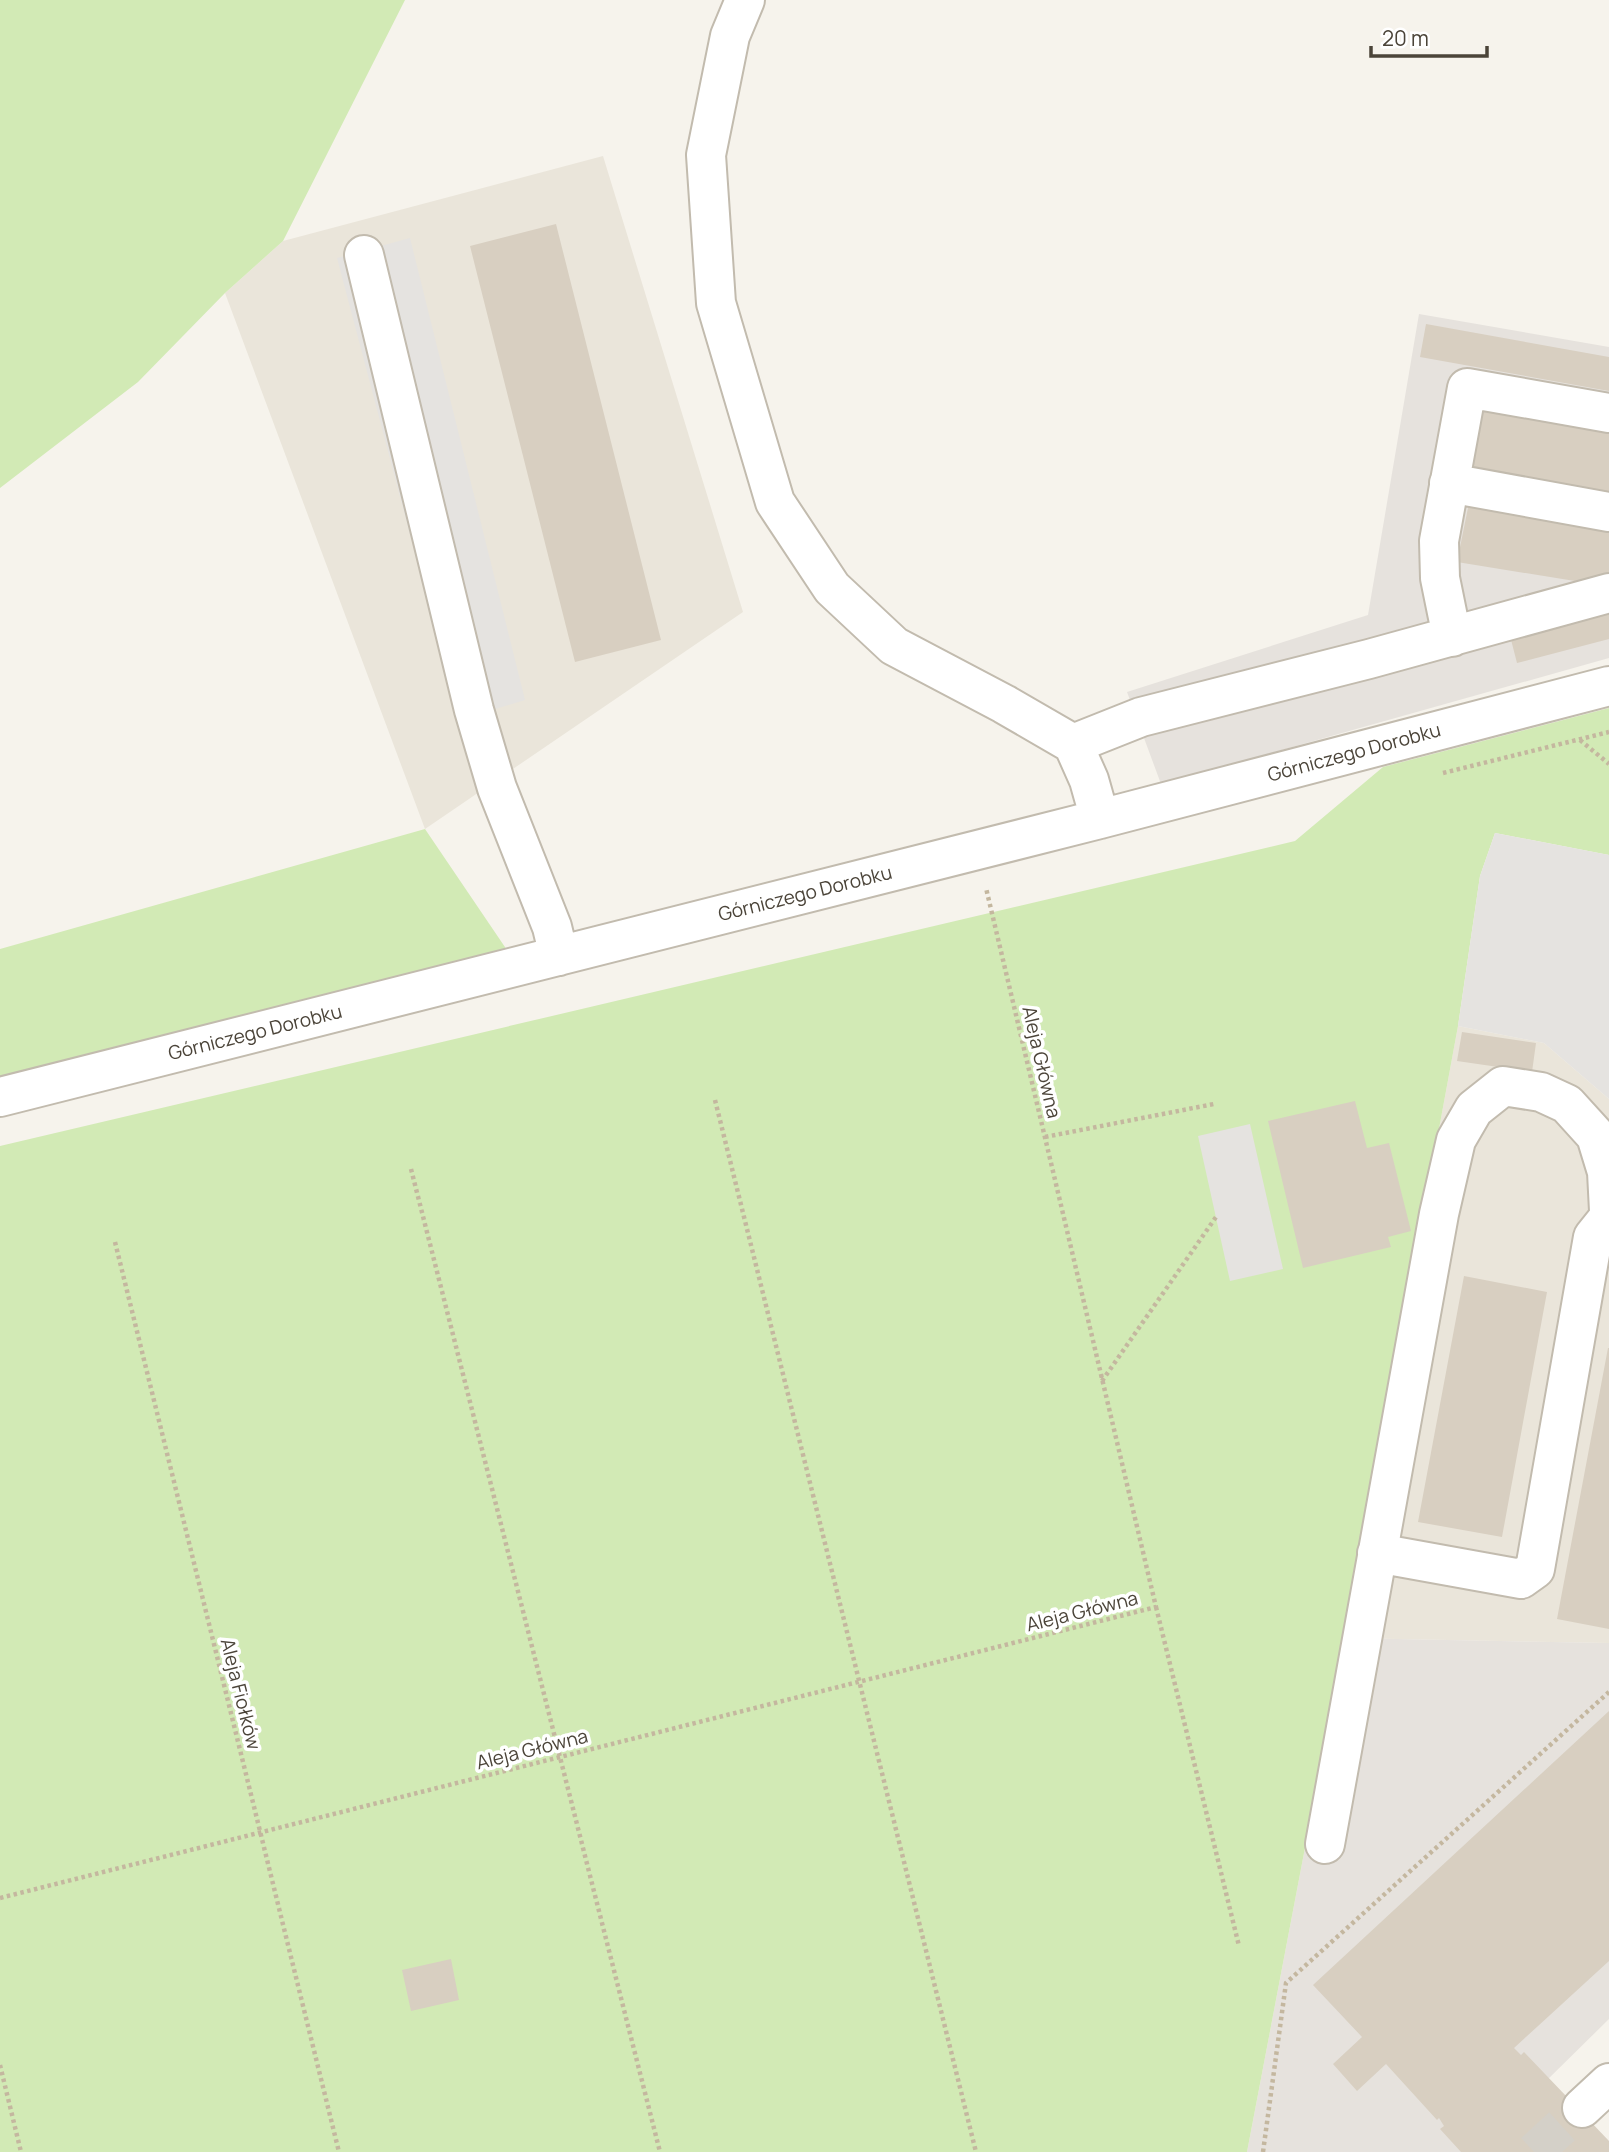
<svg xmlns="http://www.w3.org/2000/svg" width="1609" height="2152" viewBox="0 0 1609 2152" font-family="Manrope,sans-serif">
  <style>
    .residential { fill: #eae5da }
    .industrial { fill: #e6e2dd }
    .green { fill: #d2eab5 }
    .parking { fill: #e5e3e0 }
    .building { fill: #d8cfc1 }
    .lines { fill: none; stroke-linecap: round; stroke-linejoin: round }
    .minor-tunnel { stroke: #d4d0c8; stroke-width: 38; stroke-dasharray: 38 19; stroke-linecap: butt }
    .minor-casing { stroke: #c2bbae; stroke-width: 42 }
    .path { stroke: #c4b79f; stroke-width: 4.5; stroke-dasharray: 3.5 3.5; stroke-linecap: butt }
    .minor { stroke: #fff; stroke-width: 38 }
    .labels { text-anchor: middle; stroke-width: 7; stroke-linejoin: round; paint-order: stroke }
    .street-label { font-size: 19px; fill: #4b4439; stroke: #fff }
  </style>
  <rect width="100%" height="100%" fill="#f6f3ec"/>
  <path class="residential" d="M 603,156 L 743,612 L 425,829 L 225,293 L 283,241 Z
    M 1458,1026 L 1544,1043 L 1609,1099 L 1609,1643 L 1345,1638 Z"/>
  <path class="industrial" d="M 1419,314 L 1609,347 L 1609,658 L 1161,784 L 1127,692 L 1368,615 Z
    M 1345,1638 L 1609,1643 L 1609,2019 L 1474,2152 L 1247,2152 Z"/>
  <path class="green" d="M 0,0 L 405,0 L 283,241 L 225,293 L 138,382 L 0,488 Z
    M 1609,708 L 1609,855 L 1495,833 L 1480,876 L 1458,1026 L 1345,1638 L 1247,2152 L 0,2152 L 0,1146 L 1295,841 L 1383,767 Z
    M 425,829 L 509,953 L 0,1077 L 0,949 Z"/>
  <path class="parking" d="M 410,238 L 525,700 L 459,720 L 337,258 Z
    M 1495,833 L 1609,855 L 1609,1099 L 1544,1043 L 1458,1026 L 1480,876 Z
    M 1250,1124 L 1283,1269 L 1230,1281 L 1198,1136 Z"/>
  <path class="building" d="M 556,224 L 661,640 L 575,662 L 470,246 Z
    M 1426,324 L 1609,357 L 1609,391 L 1420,357 Z
    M 1480,403 L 1609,429 L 1609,493 L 1468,467 Z
    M 1469,503 L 1609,528 L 1609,574 L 1581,582 L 1457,562 Z
    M 1609,602 L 1609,639 L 1517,663 L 1508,628 Z
    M 1462,1032 L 1536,1043 L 1532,1072 L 1457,1061 Z
    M 1355,1101 L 1367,1148 L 1389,1143 L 1411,1231 L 1388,1237 L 1391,1247 L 1303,1268 L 1268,1121 Z
    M 1464,1276 L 1547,1292 L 1502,1537 L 1418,1522 Z
    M 1608,1348 L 1609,1348 L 1609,1629 L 1557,1619 Z
    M 1609,1711 L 1609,1961 L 1514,2048 L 1521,2055 L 1524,2052 L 1609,2141 L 1609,2152 L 1461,2152 L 1440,2129 L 1444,2126 L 1439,2118 L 1437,2120 L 1386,2064 L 1357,2091 L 1333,2064 L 1362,2037 L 1313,1985 Z
    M 451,1959 L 459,2000 L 411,2011 L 402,1970 Z"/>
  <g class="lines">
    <path class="minor-tunnel" d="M 1534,2152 L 1582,2108"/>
    <g class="minor-casing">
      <path id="minor" d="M 745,0 L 730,36 L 706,155 L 716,303 L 775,502 L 832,588 L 894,646 L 1004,704 L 1073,744 L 1089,780 L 1100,819
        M 364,255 L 474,710 L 497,788 L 552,927 L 559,956
        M 1449,483 L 1609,512
        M 1452,637 L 1440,578 L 1439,541 L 1467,388 L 1609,413
        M 1073,744 L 1141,717 L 1369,659 L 1609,593
        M 0,1097 L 1100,819 L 1609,686
        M 1377,1553 L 1521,1579 L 1535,1569 L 1593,1237 L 1609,1217
        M 1325,1844 L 1439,1214 L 1456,1140 L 1474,1109 L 1503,1086 L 1541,1092 L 1567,1104 L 1596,1136 L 1607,1172 L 1609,1211
        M 1582,2108 L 1609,2083"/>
    </g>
    <path class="path" d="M 1580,740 L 1609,764
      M 1443,773 L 1609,732
      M 715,1100 L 976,2152
      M 1045,1137 L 1214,1104
      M 411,1169 L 660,2152
      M 115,1242 L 339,2152
      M 1102,1381 L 1216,1217
      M 1156,1607 L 1239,1946
      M 0,1898 L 1156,1607 L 986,888
      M 0,2065 L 21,2152
      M 1263,2152 L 1286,1983 L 1609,1692"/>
    <use href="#minor" class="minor"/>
  </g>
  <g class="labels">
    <g class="street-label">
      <text transform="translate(1354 752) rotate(-15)" y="7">Górniczego Dorobku</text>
      <text transform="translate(805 893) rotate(-14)" y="7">Górniczego Dorobku</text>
      <text transform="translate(255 1032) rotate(-14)" y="7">Górniczego Dorobku</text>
      <text transform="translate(1042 1062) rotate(77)" y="7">Aleja Główna</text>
      <text transform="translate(1082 1611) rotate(-14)" y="7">Aleja Główna</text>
      <text transform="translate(241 1694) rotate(76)" y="7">Aleja Fiołków</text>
      <text transform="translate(532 1749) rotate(-14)" y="7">Aleja Główna</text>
    </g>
  </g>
  <path d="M1371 46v10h116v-10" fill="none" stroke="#4b4439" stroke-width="3.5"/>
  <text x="1382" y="46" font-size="21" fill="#4b4439" stroke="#ffffff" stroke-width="5" paint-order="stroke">20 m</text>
</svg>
